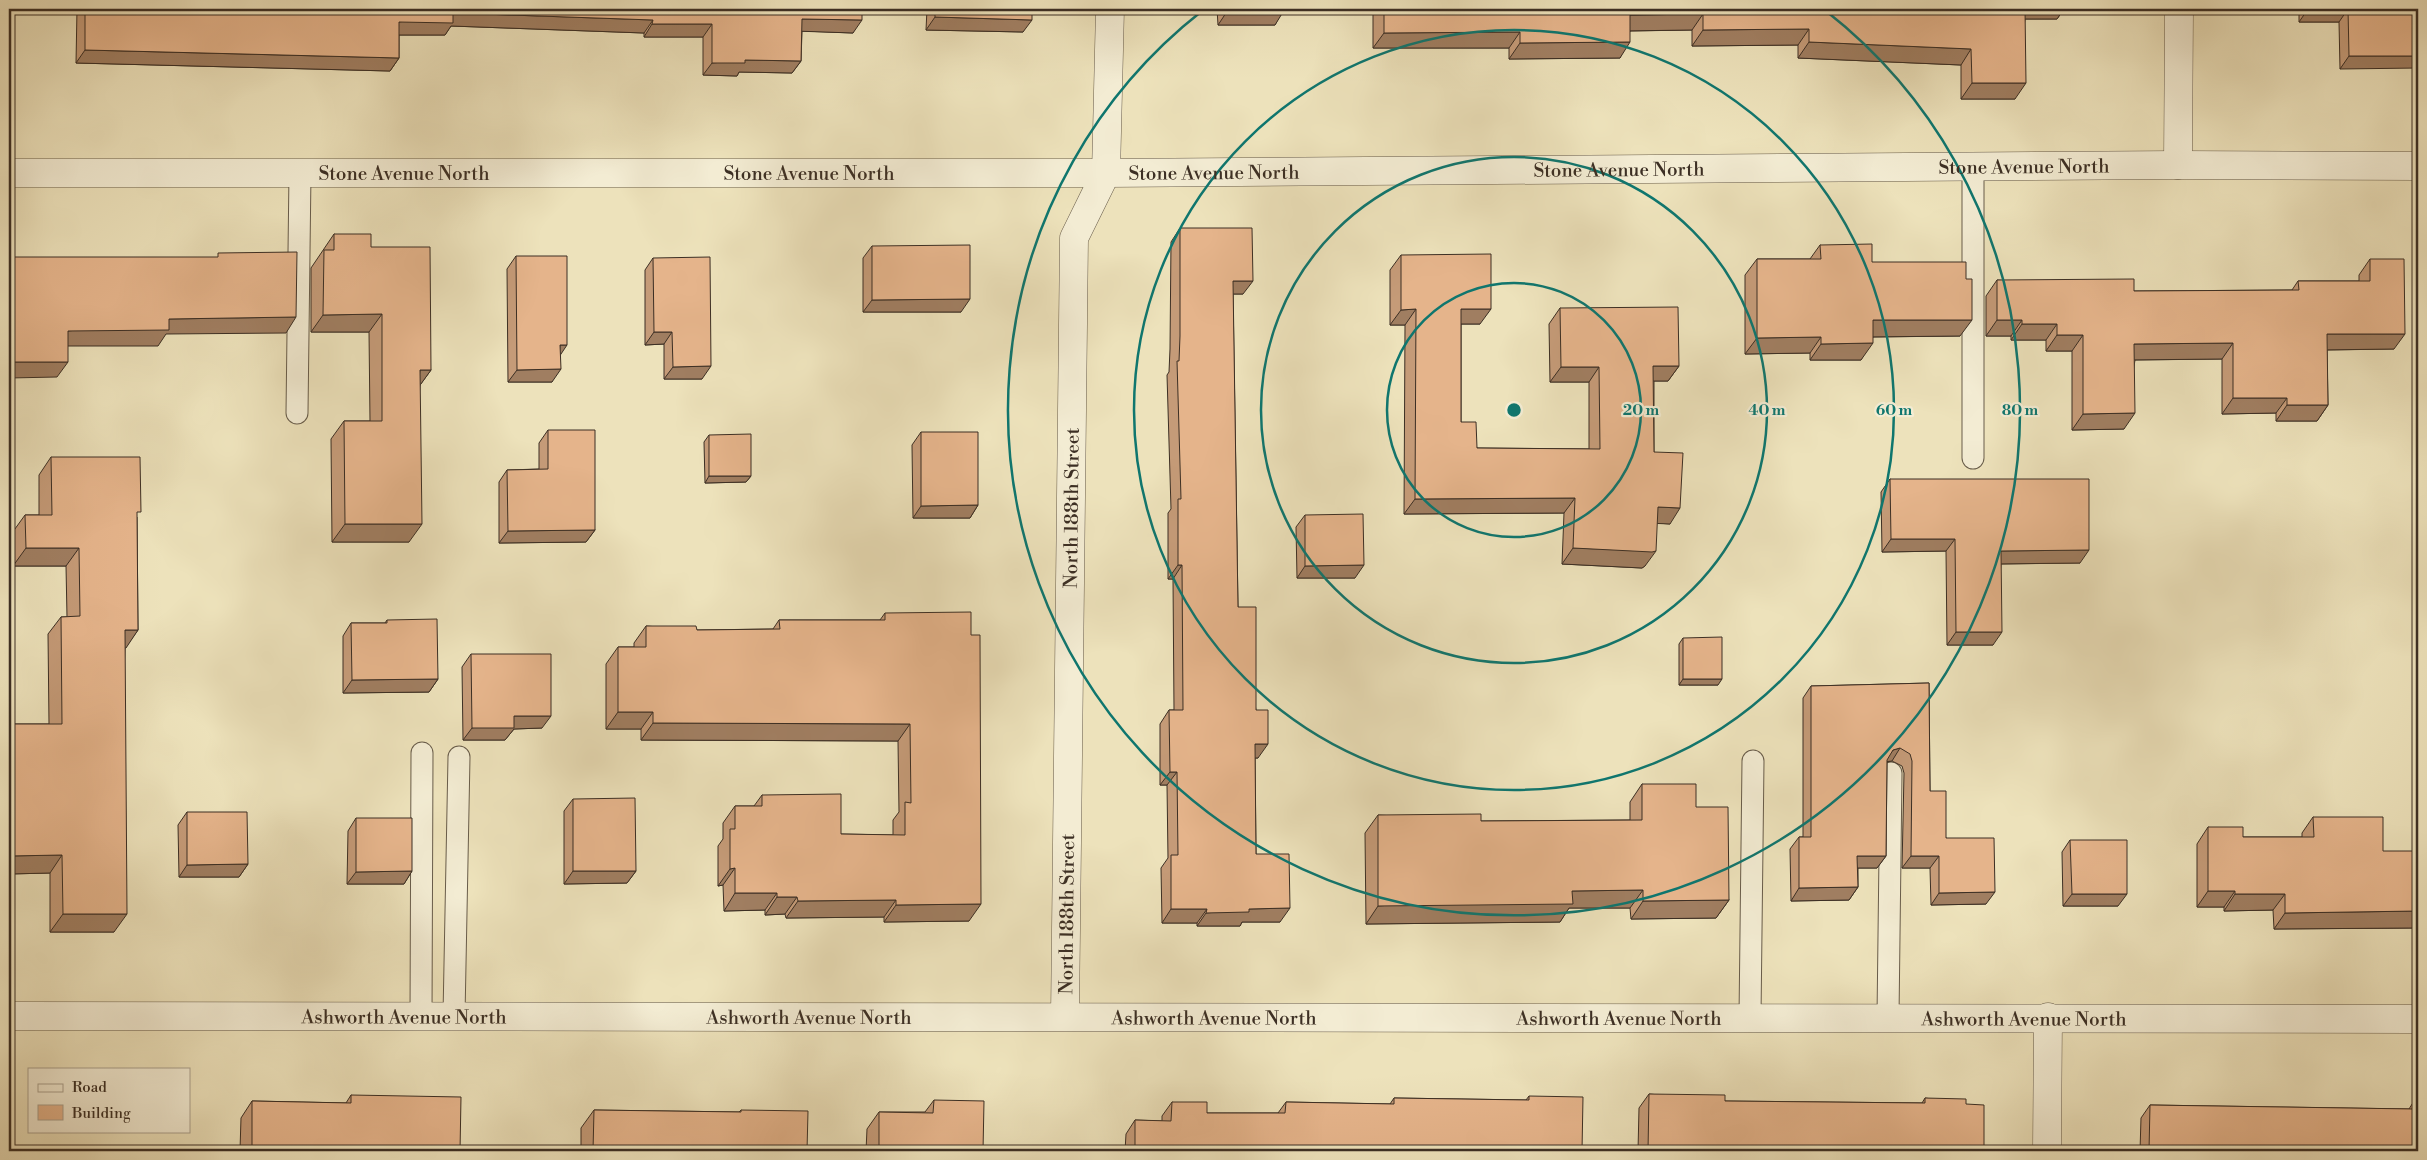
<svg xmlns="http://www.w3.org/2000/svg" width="2427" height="1160" viewBox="0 0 2427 1160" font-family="'Libre Bodoni',serif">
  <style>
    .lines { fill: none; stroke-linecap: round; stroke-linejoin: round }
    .service-casing { stroke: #685c4a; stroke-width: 23 }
    .minor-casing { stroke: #685c4a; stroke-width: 29 }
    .tertiary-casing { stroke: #685c4a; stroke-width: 29 }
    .service { stroke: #f3ecd3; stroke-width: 21 }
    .minor { stroke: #f3ecd3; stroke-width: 28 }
    .tertiary { stroke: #f3ecd3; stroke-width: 28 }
    .wall { fill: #c59b78; stroke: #3c2f24 }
    .shaded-wall { fill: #a07e61; stroke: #3c2f24 }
    .building { fill: #e5b48b; stroke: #3c2f24 }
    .ring { fill: none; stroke: #0f766e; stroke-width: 2.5 }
    .labels { text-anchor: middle; stroke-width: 4.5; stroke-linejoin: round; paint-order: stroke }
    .street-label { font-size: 19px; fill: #3c2f24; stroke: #f3ecd3 }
    .centre { fill: #0f766e; stroke: #f3ecd3; stroke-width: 2.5 }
    .ring-label { font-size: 15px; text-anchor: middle; font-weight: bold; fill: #0f766e; stroke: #f3ecd3; stroke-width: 4.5; stroke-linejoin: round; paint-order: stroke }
  </style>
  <rect width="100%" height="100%" fill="#ede2bb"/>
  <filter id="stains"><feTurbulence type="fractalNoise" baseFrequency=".004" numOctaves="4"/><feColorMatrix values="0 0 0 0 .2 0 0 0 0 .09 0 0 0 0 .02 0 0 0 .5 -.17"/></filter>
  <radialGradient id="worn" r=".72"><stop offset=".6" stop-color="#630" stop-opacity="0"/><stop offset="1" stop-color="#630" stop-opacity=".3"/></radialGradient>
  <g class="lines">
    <g class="service-casing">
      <path id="service" d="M 297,413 L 300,173
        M 1973,458 L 1973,167
        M 421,1016 L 422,753
        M 454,1016 L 459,757
        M 1750,1017 L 1753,761
        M 1888,1017 L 1891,773"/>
    </g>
    <g class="minor-casing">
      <g id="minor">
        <path d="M 2178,165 L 2179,9"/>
        <path id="s1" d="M 9,173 L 1106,173 L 2178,165 L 2418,166"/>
        <path id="s2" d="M 1065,1016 L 1074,238 L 1106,173 L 1110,9"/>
        <path d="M 2047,1151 L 2048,1017"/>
      </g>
    </g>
    <g class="tertiary-casing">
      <g id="tertiary">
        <path id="s3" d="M 9,1016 L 2418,1019"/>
      </g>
    </g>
    <use href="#service" class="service"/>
    <use href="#minor" class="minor"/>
    <use href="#tertiary" class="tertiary"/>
  </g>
  <path class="wall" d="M 77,9 L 862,9 L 853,33 L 802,31 L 801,61 L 792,73 L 739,72 L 737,76 L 703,75 L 703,37 L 644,37 L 644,33 L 451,26 L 445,35 L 399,35 L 399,58 L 390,71 L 76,63 Z
    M 927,9 L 1032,9 L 1023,32 L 926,30 Z
    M 1217,9 L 1283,9 L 1275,25 L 1218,25 Z
    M 1373,9 L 2064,9 L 2057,19 L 2025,19 L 2015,99 L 1961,99 L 1961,65 L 1798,58 L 1798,45 L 1692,46 L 1692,30 L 1630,31 L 1620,58 L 1509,59 L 1509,48 L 1373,48 Z
    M 2299,9 L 2418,9 L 2340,69 L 2339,22 L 2299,22 Z
    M 1180,228 L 1243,294 L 1233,294 L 1238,607 L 1256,710 L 1258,758 L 1255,758 L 1256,854 L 1280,922 L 1242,922 L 1240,926 L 1197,926 L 1197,923 L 1162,923 L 1161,868 L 1168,858 L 1167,785 L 1160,785 L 1160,724 L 1169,710 L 1174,710 L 1173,579 L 1168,579 L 1168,513 L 1171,509 L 1167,375 L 1169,372 L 1170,349 L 1171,242 Z
    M 334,234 L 371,247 L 431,370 L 420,385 L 409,542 L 332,542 L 331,439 L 344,421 L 370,421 L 369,332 L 311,332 L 311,268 Z
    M 1820,245 L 1872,262 L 1960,336 L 1873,337 L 1861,360 L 1810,360 L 1810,353 L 1745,354 L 1745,275 L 1757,259 L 1810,259 Z
    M 872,246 L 961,312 L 863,312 L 863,258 Z
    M 1401,255 L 1480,324 L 1461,324 L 1461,422 L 1477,448 L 1589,449 L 1589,382 L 1550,382 L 1549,324 L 1560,308 L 1679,366 L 1668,381 L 1654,381 L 1654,452 L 1670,524 L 1657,523 L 1645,566 L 1642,568 L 1562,564 L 1564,513 L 1404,514 L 1405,325 L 1390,325 L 1390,270 Z
    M 516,256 L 560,355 L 552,382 L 508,382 L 507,269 Z
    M 653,258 L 702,379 L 664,379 L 664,344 L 645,345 L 645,270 Z
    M 2370,259 L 2394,349 L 2327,350 L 2328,405 L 2317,421 L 2276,421 L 2276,413 L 2222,414 L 2222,359 L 2135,360 L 2124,429 L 2072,430 L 2072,351 L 2046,351 L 2046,340 L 2011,340 L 2011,336 L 1986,336 L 1986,296 L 1997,280 L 2134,291 L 2292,290 L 2298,281 L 2359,281 L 2359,275 Z
    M 548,430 L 595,530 L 586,542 L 499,543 L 499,482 L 507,470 L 539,469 L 539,443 Z
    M 921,432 L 978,505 L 970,518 L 913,518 L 912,445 Z
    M 709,435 L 751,476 L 746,482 L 705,483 L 704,442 Z
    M 51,457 L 137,517 L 138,630 L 125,648 L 114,932 L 50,932 L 50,873 L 9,874 L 9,724 L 49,724 L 48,634 L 61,617 L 67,617 L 66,566 L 13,566 L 12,533 L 25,515 L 39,515 L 39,475 Z
    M 1890,479 L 2080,563 L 2001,564 L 1993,645 L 1947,645 L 1946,551 L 1882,552 L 1881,492 Z
    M 1305,515 L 1355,578 L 1297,578 L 1296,527 Z
    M 885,613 L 969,921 L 884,922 L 884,917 L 786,918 L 785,914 L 765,915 L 765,910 L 724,911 L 723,885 L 718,886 L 718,846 L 723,839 L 723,823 L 735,806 L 754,806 L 762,795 L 841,834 L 893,835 L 893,820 L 899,812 L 898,741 L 641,740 L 641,729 L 606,729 L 606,664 L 618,647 L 634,647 L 634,643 L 646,626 L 697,630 L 773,629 L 779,620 L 880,620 Z
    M 387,620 L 438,679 L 429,692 L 343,693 L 343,636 L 351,623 L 385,623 Z
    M 1683,638 L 1718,685 L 1679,685 L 1679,644 Z
    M 471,654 L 542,728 L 514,729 L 505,740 L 463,740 L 462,667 Z
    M 1929,683 L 1930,791 L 1946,838 L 1986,904 L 1931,905 L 1930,868 L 1902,868 L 1904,773 L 1902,766 L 1892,761 L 1887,762 L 1886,856 L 1877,868 L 1858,868 L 1858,887 L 1849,900 L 1791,901 L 1790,849 L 1799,837 L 1803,837 L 1803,698 L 1811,686 Z
    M 1642,784 L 1696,807 L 1729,900 L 1716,918 L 1631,919 L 1630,908 L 1569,908 L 1560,922 L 1366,924 L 1365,833 L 1378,815 L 1481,821 L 1630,820 L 1630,802 Z
    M 573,799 L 636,871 L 627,883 L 564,884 L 564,811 Z
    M 187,812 L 248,864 L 239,877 L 179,877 L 178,825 Z
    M 2313,817 L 2383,851 L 2413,928 L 2274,929 L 2273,910 L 2224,911 L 2224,907 L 2197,907 L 2197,844 L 2208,827 L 2243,837 L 2302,837 L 2302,833 Z
    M 356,818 L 412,871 L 404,884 L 347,884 L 348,831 Z
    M 2070,840 L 2118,906 L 2063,906 L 2062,852 Z
    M 1649,1094 L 1725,1101 L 1922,1103 L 1925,1098 L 1966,1104 L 1984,1151 L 1638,1151 L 1639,1108 Z
    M 351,1095 L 460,1151 L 179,1151 L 181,1149 L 240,1150 L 241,1118 L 252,1101 L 346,1103 Z
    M 1529,1096 L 1582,1151 L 1125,1151 L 1126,1134 L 1135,1120 L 1162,1121 L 1162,1116 L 1172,1102 L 1207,1113 L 1278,1113 L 1286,1102 L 1390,1104 L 1394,1098 L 1526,1100 Z
    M 934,1100 L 983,1151 L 866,1151 L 867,1129 L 879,1112 L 925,1112 Z
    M 2414,1101 L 2418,1151 L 2140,1151 L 2141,1118 L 2150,1105 L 2409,1109 Z
    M 594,1110 L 739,1112 L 741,1110 L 807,1151 L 581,1151 L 581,1128 Z"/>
  <path class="shaded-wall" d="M 2022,9 L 2064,9 L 2057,19 L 2014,19 Z
    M 2308,9 L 2348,9 L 2339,22 L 2299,22 Z
    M 1283,12 L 1275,25 L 1218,25 L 1226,13 Z
    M 453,13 L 653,20 L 644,33 L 451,26 L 445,35 L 390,35 L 399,22 Z
    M 1703,14 L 1692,30 L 1619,31 L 1630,15 Z
    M 935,17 L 1032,20 L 1023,32 L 926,30 Z
    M 802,19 L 862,20 L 853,33 L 794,31 Z
    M 652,24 L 712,24 L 703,37 L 644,37 Z
    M 1809,29 L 1798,45 L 1692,46 L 1703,30 Z
    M 1520,32 L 1509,48 L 1373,48 L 1384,33 Z
    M 1630,42 L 1620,58 L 1509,59 L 1520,43 Z
    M 1809,42 L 1971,49 L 1961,65 L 1798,58 Z
    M 85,50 L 399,58 L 390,71 L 76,63 Z
    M 2349,56 L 2418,56 L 2418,68 L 2340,69 Z
    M 745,60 L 801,61 L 792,73 L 739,72 L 737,76 L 703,75 L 712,63 Z
    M 1972,83 L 2026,83 L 2015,99 L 1961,99 Z
    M 1233,281 L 1253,281 L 1243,294 L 1223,294 Z
    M 970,299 L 961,312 L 863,312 L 872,300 Z
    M 1416,309 L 1405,325 L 1390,325 L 1401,310 Z
    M 1461,309 L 1491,309 L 1480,324 L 1450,324 Z
    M 382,314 L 369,332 L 311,332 L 323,315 Z
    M 296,317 L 286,333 L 166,334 L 158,346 L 57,346 L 68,331 L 169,319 Z
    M 1873,320 L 1972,320 L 1960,336 L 1861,337 Z
    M 1997,320 L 2022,320 L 2011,336 L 1986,336 Z
    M 2022,324 L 2057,324 L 2046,340 L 2011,340 Z
    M 654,332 L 672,332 L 664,344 L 645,345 Z
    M 2327,334 L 2405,334 L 2394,349 L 2316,350 Z
    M 2057,335 L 2083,335 L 2072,351 L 2046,351 Z
    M 1821,337 L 1810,353 L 1745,354 L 1757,338 Z
    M 1873,343 L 1861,360 L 1810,360 L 1821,344 Z
    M 2233,343 L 2222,359 L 2123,360 L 2134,344 Z
    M 560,345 L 567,345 L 559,357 Z
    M 9,362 L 68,362 L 57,377 L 9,378 Z
    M 711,366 L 702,379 L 664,379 L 673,367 Z
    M 1653,366 L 1679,366 L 1668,381 L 1643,381 Z
    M 1561,367 L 1599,367 L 1589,382 L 1550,382 Z
    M 561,369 L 552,382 L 508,382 L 517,370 Z
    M 420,370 L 431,370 L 418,388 Z
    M 2233,398 L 2287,398 L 2276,413 L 2222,414 Z
    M 2287,405 L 2328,405 L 2317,421 L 2276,421 Z
    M 2135,413 L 2124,429 L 2072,430 L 2083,414 Z
    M 709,476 L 751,476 L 746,482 L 705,483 Z
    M 1575,498 L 1564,513 L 1404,514 L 1415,499 Z
    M 978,505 L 970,518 L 913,518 L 921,506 Z
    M 1658,507 L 1680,508 L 1670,524 L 1647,523 Z
    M 345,524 L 422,524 L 409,542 L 332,542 Z
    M 595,530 L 586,542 L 499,543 L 508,531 Z
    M 1891,539 L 1955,539 L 1946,551 L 1882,552 Z
    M 26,548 L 79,548 L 66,566 L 13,566 Z
    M 1573,548 L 1656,551 L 1645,566 L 1642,568 L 1562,564 Z
    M 2089,550 L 2080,563 L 1992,564 L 2001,551 Z
    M 1178,565 L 1182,565 L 1173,579 L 1168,579 Z
    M 1364,565 L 1355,578 L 1297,578 L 1305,566 Z
    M 125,630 L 138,630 L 126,648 L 112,648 Z
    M 1956,632 L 2002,632 L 1993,645 L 1947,645 Z
    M 438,679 L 429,692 L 343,693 L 352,680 Z
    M 1683,679 L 1722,679 L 1718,685 L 1679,685 Z
    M 618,712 L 653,712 L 641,729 L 606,729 Z
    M 514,716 L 551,716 L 542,728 L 514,729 L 505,740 L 463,740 L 472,728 Z
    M 653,723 L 910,724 L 898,741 L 641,740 Z
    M 1255,744 L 1268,744 L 1258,758 L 1246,758 Z
    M 1900,748 L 1892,761 L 1884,762 L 1893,750 Z
    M 1170,772 L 1177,772 L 1167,785 L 1160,785 Z
    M 62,855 L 50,873 L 9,874 L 9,856 Z
    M 1857,856 L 1886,856 L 1877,868 L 1849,868 Z
    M 1911,856 L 1939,856 L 1930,868 L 1902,868 Z
    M 248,864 L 239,877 L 179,877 L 187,865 Z
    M 735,868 L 723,885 L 718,886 L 730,869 Z
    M 412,871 L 404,884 L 347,884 L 356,872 Z
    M 573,871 L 636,871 L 627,883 L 564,884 Z
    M 1858,887 L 1849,900 L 1791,901 L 1799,888 Z
    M 1643,890 L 1630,908 L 1569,908 L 1560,922 L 1366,924 L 1378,906 L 1572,891 Z
    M 2208,891 L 2235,891 L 2224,907 L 2197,907 Z
    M 1995,892 L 1986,904 L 1931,905 L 1939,893 Z
    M 735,893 L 777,893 L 765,910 L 724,911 Z
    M 2072,894 L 2127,894 L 2118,906 L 2063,906 Z
    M 2235,894 L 2285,894 L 2273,910 L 2224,911 Z
    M 777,897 L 797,897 L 785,914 L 765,915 Z
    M 896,900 L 884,917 L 786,918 L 798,901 Z
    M 1729,900 L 1716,918 L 1631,919 L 1643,901 Z
    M 981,904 L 969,921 L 884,922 L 896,905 Z
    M 1290,908 L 1280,922 L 1242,922 L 1240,926 L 1197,926 L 1206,913 L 1249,909 Z
    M 1171,909 L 1207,909 L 1197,923 L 1162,923 Z
    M 2418,911 L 2418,920 L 2413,928 L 2274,929 L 2285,913 Z
    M 63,914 L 127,914 L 114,932 L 50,932 Z"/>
  <path class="building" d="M 85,9 L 862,9 L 862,20 L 802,19 L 801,61 L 745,60 L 745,63 L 712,63 L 712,24 L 652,24 L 653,20 L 453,13 L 453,23 L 399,22 L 399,58 L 85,50 Z
    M 935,9 L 1032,9 L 1032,20 L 935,17 Z
    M 1226,9 L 1283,9 L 1283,12 L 1226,13 Z
    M 1384,9 L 2025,9 L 2026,83 L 1972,83 L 1971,49 L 1809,42 L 1809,29 L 1703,30 L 1703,14 L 1630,15 L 1630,42 L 1520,43 L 1520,32 L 1384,33 Z
    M 2308,9 L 2418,9 L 2418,56 L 2349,56 L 2348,9 Z
    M 1180,228 L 1252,228 L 1253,281 L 1233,281 L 1238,607 L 1256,607 L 1256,710 L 1268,710 L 1268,744 L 1255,744 L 1256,854 L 1289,854 L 1290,908 L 1249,909 L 1249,912 L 1206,913 L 1207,909 L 1171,909 L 1171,855 L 1178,855 L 1177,772 L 1170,772 L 1169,710 L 1183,710 L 1182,565 L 1178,565 L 1178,499 L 1181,499 L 1177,361 L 1179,361 L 1180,336 Z
    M 334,234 L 371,234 L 371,247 L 430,247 L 431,370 L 420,370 L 422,524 L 345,524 L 344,421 L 382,421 L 382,314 L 323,315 L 324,250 L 334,250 Z
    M 1872,244 L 1872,262 L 1966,262 L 1966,279 L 1972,279 L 1972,320 L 1873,320 L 1873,343 L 1821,344 L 1821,337 L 1757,338 L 1757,259 L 1821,259 L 1820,245 Z
    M 970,245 L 970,299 L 872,300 L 872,246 Z
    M 297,252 L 296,317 L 169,319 L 169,330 L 68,331 L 68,362 L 9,362 L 9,257 L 218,257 L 218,253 Z
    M 1491,254 L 1491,309 L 1461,309 L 1461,422 L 1476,422 L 1477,448 L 1600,449 L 1599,367 L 1561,367 L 1560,308 L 1678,307 L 1679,366 L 1653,366 L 1654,452 L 1683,453 L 1680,508 L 1658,507 L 1656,551 L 1652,552 L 1573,548 L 1575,498 L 1415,499 L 1416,309 L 1401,310 L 1401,255 Z
    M 516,256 L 567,256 L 567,345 L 560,345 L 561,369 L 517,370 Z
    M 710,257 L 711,366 L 673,367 L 672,332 L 654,332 L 653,258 Z
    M 2370,259 L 2404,259 L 2405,334 L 2327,334 L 2328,405 L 2287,405 L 2287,398 L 2233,398 L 2233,343 L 2134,344 L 2135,413 L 2083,414 L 2083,335 L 2057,335 L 2057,324 L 2022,324 L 2022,320 L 1997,320 L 1997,280 L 2134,279 L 2134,291 L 2299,290 L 2298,281 L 2370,281 Z
    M 548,430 L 595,430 L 595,530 L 508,531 L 507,470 L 548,469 Z
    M 921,432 L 978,432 L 978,505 L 921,506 Z
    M 751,434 L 751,476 L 709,476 L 709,435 Z
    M 51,457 L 140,457 L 141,512 L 137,512 L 138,630 L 125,630 L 127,914 L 63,914 L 62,855 L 9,856 L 9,724 L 62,724 L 61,617 L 80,616 L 79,548 L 26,548 L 25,515 L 52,515 Z
    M 1890,479 L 2089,479 L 2089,550 L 2001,551 L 2002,632 L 1956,632 L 1955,539 L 1891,539 Z
    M 1363,514 L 1364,565 L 1305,566 L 1305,515 Z
    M 971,612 L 971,635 L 980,635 L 981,904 L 896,905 L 896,900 L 798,901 L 797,897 L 777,897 L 777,893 L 735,893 L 735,868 L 730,869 L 730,829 L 735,829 L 735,806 L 762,806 L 762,795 L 841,794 L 841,834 L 905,835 L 905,802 L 911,803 L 910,724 L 653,723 L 653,712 L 618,712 L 618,647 L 646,647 L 646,626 L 696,626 L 697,630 L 780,629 L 779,620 L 885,620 L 885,613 Z
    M 437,619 L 438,679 L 352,680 L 351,623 L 387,623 L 387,620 Z
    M 1722,637 L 1722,679 L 1683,679 L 1683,638 Z
    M 471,654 L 551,654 L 551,716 L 514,716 L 514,728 L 472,728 Z
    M 1929,683 L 1930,791 L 1946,791 L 1946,838 L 1994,838 L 1995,892 L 1939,893 L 1939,856 L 1911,856 L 1912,761 L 1910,754 L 1900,748 L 1893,750 L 1887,760 L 1886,856 L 1857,856 L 1858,887 L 1799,888 L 1799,837 L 1811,837 L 1811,686 Z
    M 1642,784 L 1696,784 L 1696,807 L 1728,807 L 1729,900 L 1643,901 L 1643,890 L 1572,891 L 1573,904 L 1378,906 L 1378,815 L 1481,814 L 1481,821 L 1642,820 Z
    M 635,798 L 636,871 L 573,871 L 573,799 Z
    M 187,812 L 247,812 L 248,864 L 187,865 Z
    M 2313,817 L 2383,817 L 2383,851 L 2418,851 L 2418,911 L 2285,913 L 2285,894 L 2235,894 L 2235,891 L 2208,891 L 2208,827 L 2243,827 L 2243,837 L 2314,837 Z
    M 356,818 L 412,818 L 412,871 L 356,872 Z
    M 2070,840 L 2127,840 L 2127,894 L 2072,894 Z
    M 1649,1094 L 1725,1095 L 1725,1101 L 1925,1103 L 1925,1098 L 1966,1099 L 1966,1104 L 1984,1105 L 1984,1151 L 1648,1151 Z
    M 351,1095 L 461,1097 L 460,1151 L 252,1151 L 252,1101 L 351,1103 Z
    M 1529,1096 L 1583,1097 L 1582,1151 L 1135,1151 L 1135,1120 L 1171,1121 L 1172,1102 L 1207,1102 L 1207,1113 L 1285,1113 L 1286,1102 L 1394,1104 L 1394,1098 L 1529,1100 Z
    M 934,1100 L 984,1101 L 983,1151 L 879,1151 L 879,1112 L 933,1113 Z
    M 2414,1101 L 2418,1101 L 2418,1151 L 2149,1151 L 2150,1105 L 2414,1109 Z
    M 594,1110 L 741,1112 L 741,1110 L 808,1111 L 807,1151 L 593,1151 Z
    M 181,1149 L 243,1150 L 243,1151 L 181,1151 Z"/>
  <g class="ring">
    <circle cx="1514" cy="410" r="127"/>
    <circle cx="1514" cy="410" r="253"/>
    <circle cx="1514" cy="410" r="380"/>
    <path d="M1826 11A506 506 0 1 1 1202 11"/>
  </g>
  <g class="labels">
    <g class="street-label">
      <text dy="7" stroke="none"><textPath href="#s1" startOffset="2015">Stone Avenue North</textPath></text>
      <text dy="7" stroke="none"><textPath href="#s1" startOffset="1610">Stone Avenue North</textPath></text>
      <text dy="7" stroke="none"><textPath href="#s1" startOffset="1205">Stone Avenue North</textPath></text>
      <text dy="7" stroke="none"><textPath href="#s1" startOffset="395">Stone Avenue North</textPath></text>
      <text dy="7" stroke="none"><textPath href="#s1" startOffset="800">Stone Avenue North</textPath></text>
      <text dy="7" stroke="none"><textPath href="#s2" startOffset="508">North 188th Street</textPath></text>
      <text dy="7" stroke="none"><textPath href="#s2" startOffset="102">North 188th Street</textPath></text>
      <text dy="7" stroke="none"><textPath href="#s3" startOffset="395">Ashworth Avenue North</textPath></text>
      <text dy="7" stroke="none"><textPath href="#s3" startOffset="800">Ashworth Avenue North</textPath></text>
      <text dy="7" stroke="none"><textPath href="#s3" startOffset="1205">Ashworth Avenue North</textPath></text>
      <text dy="7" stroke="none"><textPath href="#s3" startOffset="1610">Ashworth Avenue North</textPath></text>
      <text dy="7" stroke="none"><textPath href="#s3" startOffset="2015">Ashworth Avenue North</textPath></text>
    </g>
  </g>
  <circle cx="1514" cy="410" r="8" class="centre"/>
  <g class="ring-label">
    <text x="1641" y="415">20 m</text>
    <text x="1767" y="415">40 m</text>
    <text x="1894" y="415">60 m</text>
    <text x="2020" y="415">80 m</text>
  </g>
  <rect width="2427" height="1160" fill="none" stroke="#ede2bb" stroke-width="30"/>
  <rect x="10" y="10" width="2407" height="1140" fill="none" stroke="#3c2f24" stroke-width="2.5"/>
  <rect x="15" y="15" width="2397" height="1130" fill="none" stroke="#3c2f24"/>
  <rect x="28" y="1068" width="162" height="65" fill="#f3ecd3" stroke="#aaa08d"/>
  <rect x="38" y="1084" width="25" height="8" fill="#f3ecd3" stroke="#aaa08d"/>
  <text x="72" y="1092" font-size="15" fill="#3c2f24">Road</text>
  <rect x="38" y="1105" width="25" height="15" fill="#e5b48b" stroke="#aaa08d"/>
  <text x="72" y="1118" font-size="15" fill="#3c2f24">Building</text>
  <rect width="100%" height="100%" filter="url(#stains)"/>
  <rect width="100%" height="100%" fill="url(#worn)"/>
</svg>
